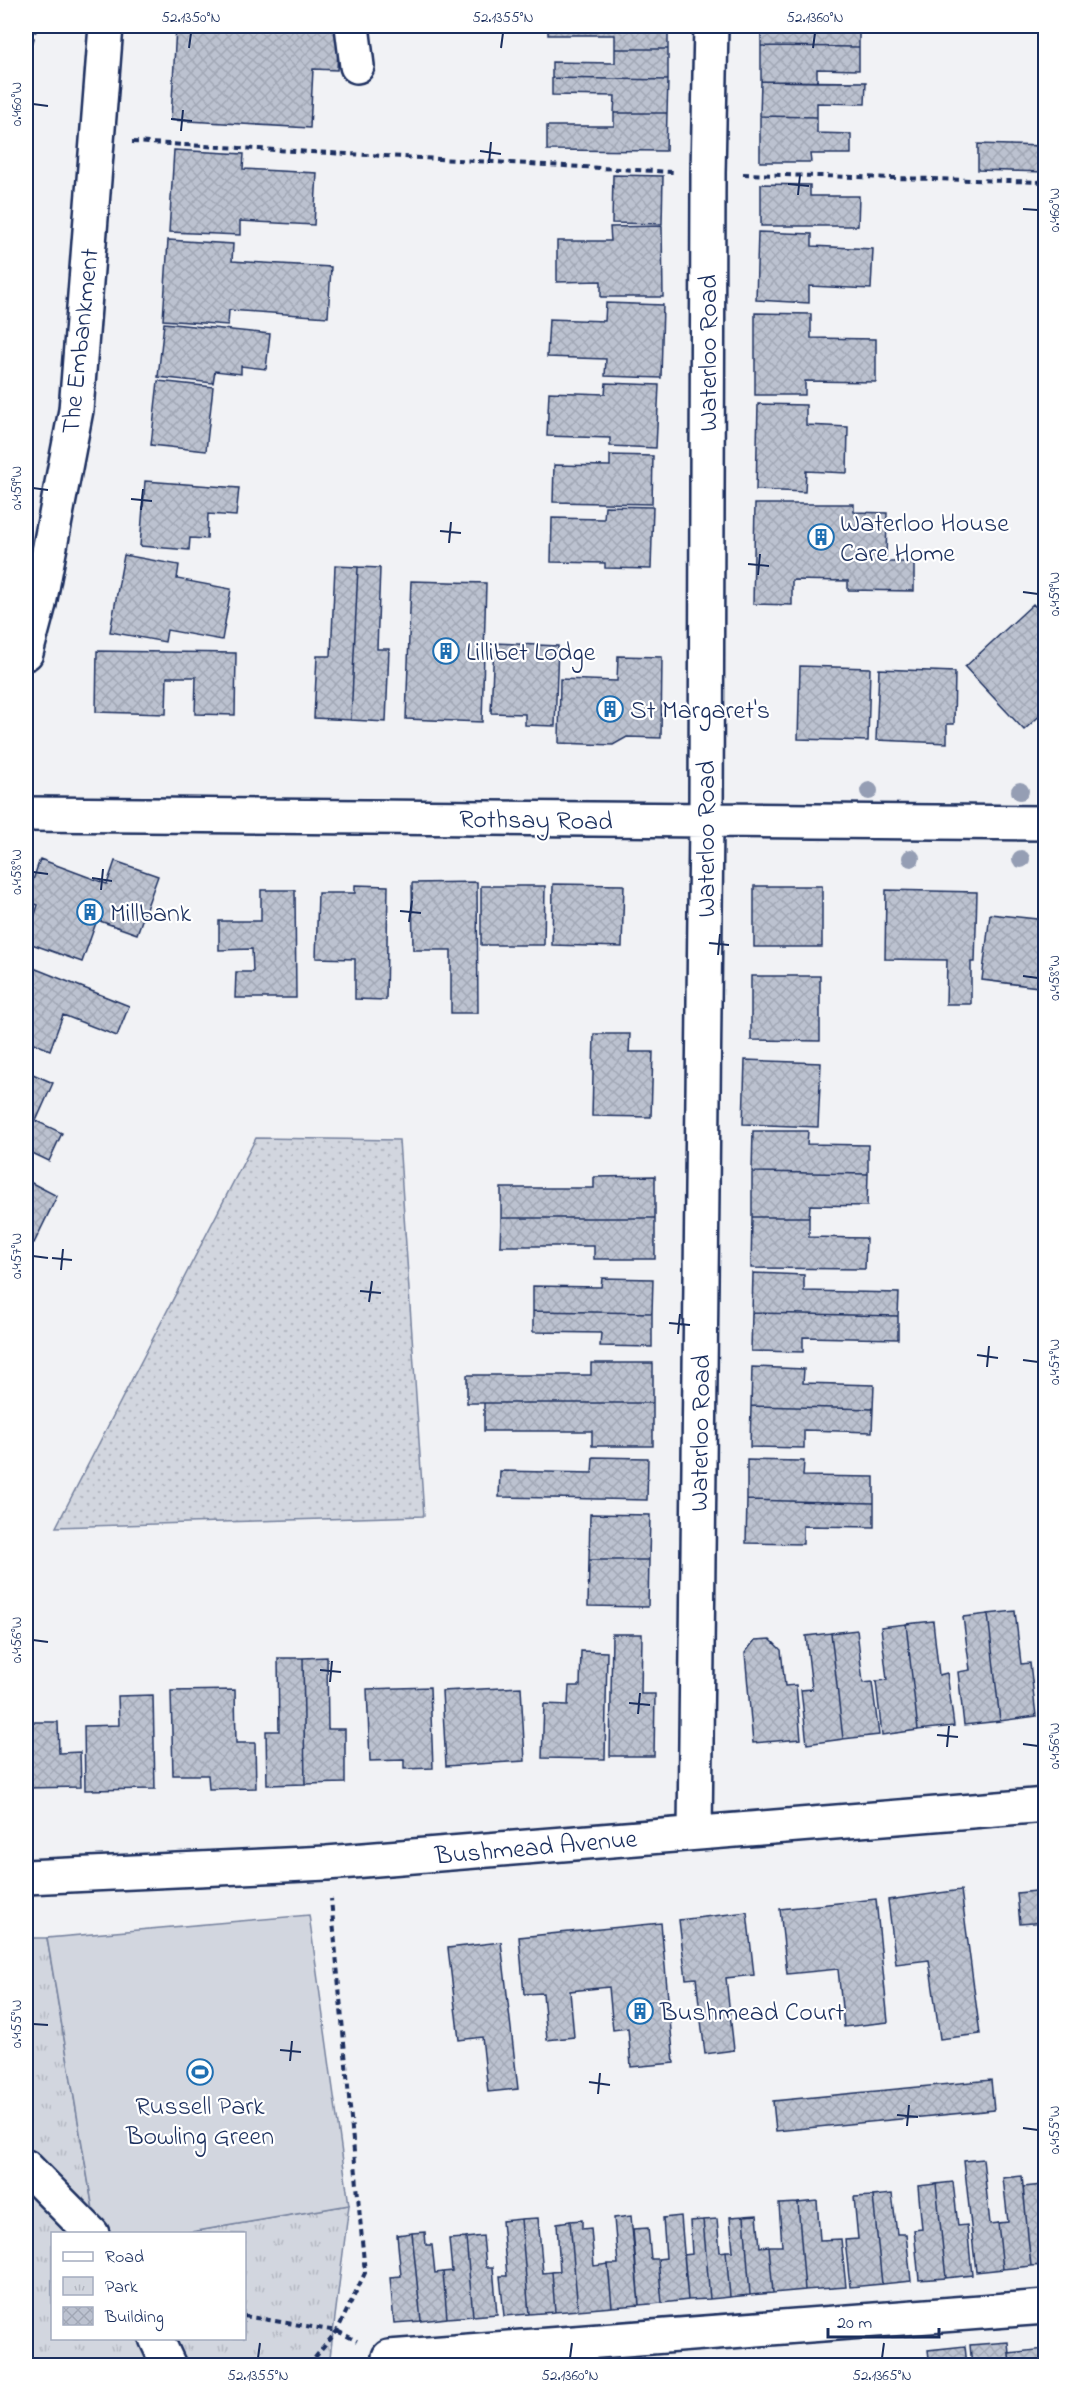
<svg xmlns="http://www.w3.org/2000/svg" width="1071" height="2391" viewBox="0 0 1071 2391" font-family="'Indie Flower',sans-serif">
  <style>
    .grass { fill: url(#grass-dots); stroke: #76829e; stroke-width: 1.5 }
    .park { fill: url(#park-tufts); stroke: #76829e; stroke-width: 1.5 }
    .pitch { fill: #d2d6df; stroke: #76829e; stroke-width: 1.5 }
    .building { fill: url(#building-cross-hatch); stroke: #1b2f5e; stroke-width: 1.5 }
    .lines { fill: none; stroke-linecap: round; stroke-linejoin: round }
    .minor-casing { stroke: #1b2f5e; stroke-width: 38 }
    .path { stroke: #1b2f5e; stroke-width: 4; stroke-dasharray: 6 4.5; stroke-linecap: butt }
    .minor { stroke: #fff; stroke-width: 33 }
    .tree { fill: #959eb4 }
    .ticks { fill: none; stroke: #1b2f5e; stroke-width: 2 }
    .labels { text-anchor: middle; stroke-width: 4.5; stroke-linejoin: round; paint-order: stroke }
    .street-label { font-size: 26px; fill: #1b2f5e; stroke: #fff }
    .poi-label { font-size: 26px; fill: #1b2f5e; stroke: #fff; text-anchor: start }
    .neatline { fill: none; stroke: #1b2f5e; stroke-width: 2 }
    .ticks-label { font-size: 15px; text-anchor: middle; fill: #1b2f5e }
  </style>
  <defs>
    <pattern id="grass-dots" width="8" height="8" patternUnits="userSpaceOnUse" patternTransform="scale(1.5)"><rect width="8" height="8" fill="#d2d6df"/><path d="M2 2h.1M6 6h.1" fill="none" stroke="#b4b8c2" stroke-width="1.8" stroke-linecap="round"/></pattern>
    <pattern id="park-tufts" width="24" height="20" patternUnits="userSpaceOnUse" patternTransform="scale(1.5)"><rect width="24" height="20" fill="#d2d6df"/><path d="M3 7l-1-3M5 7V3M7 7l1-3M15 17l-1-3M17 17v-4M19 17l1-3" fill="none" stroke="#b4b8c2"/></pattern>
    <pattern id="building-cross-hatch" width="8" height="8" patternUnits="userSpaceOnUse" patternTransform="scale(1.5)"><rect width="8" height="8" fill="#bcc2d0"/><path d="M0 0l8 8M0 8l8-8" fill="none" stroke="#a1a7b5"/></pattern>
  </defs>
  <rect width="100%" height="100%" fill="#f1f2f5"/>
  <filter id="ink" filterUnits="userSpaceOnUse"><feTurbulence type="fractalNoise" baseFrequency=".0167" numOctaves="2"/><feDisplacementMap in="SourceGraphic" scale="12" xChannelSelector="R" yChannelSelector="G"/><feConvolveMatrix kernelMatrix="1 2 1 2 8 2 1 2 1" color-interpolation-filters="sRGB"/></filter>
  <g filter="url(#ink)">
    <path class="grass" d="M 256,1138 L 399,1140 L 424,1516 L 56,1527 Z"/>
    <path class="park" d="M 26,1938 L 47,1938 L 97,2233 L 52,2234 L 52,2338 L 244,2338 L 244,2234 L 185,2233 L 349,2205 L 329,2365 L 26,2366 Z"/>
    <path class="pitch" d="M 309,1915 L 349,2205 L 185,2233 L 97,2233 L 47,1938 Z"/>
    <path class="building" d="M 176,26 L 339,27 L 337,70 L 313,69 L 310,128 L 171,120 Z
      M 548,26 L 668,26 L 668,49 L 615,49 L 615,35 L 548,35 Z
      M 761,26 L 859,26 L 859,47 L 761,46 Z
      M 761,46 L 859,47 L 859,70 L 817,69 L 817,82 L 761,81 Z
      M 615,49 L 668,49 L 668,80 L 552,78 L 552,62 L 615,63 Z
      M 552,78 L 668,80 L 667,113 L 614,113 L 615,96 L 552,95 Z
      M 761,81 L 866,82 L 865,104 L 817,103 L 817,117 L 760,116 Z
      M 614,113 L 667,113 L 666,151 L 547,150 L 547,126 L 614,126 Z
      M 760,116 L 817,117 L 817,133 L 851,134 L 851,154 L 810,154 L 811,162 L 760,162 Z
      M 978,144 L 1046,146 L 1046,172 L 978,170 Z
      M 174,150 L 244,154 L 243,169 L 317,173 L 314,225 L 240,221 L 240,235 L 169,232 Z
      M 613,175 L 663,176 L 662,224 L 612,223 Z
      M 761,184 L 810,185 L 810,196 L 859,196 L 858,226 L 761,226 Z
      M 662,226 L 663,297 L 601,297 L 601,281 L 557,282 L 557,241 L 611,241 L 610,227 Z
      M 758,232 L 812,234 L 812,246 L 873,249 L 871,289 L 809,286 L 809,303 L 756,300 Z
      M 168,240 L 233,244 L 232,261 L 331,267 L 328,317 L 229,310 L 228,325 L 163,320 Z
      M 606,303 L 663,305 L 661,378 L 605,376 L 606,359 L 547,357 L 549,319 L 605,321 Z
      M 755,313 L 811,314 L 811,338 L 876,339 L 876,382 L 805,381 L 805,395 L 755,395 Z
      M 164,323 L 270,334 L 266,369 L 241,366 L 241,374 L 215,371 L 213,383 L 158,377 Z
      M 158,381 L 213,387 L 206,451 L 151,445 Z
      M 606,383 L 659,385 L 656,448 L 610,446 L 610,438 L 547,436 L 549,392 L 605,394 Z
      M 758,404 L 806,405 L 806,425 L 848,427 L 847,473 L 806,471 L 805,492 L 756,490 Z
      M 610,455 L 653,456 L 652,504 L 553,502 L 554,465 L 610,466 Z
      M 145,481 L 239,488 L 236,516 L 208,514 L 207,539 L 190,538 L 189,550 L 140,546 Z
      M 755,504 L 854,504 L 854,512 L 887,513 L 886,562 L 914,562 L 914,591 L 848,590 L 848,581 L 792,580 L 792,605 L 753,604 Z
      M 605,506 L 653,507 L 651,569 L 605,568 L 605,563 L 551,562 L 552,518 L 604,519 Z
      M 124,555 L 179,565 L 177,579 L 231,589 L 222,640 L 167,630 L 165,642 L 110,632 Z
      M 335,566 L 358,567 L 351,720 L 314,718 L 317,656 L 331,656 Z
      M 358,567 L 380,568 L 377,649 L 389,649 L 386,722 L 351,720 Z
      M 411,581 L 486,583 L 482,722 L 406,719 Z
      M 1033,604 L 1046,618 L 1046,710 L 1024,730 L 965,667 Z
      M 494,643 L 558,646 L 555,726 L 525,725 L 525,714 L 491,713 Z
      M 97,651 L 236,653 L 235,715 L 195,714 L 196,677 L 167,677 L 166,714 L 96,712 Z
      M 618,656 L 662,657 L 661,738 L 627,737 L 613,745 L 559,743 L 560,679 L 617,681 Z
      M 800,666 L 870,668 L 868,741 L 798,739 Z
      M 879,669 L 955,672 L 954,724 L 947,724 L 947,743 L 876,740 Z
      M 40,859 L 107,884 L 115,861 L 158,876 L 137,934 L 97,920 L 82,962 L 26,942 L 38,905 L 26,901 Z
      M 477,882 L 478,1013 L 451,1013 L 451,950 L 413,950 L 412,883 Z
      M 553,884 L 624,885 L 622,947 L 552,945 Z
      M 355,885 L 388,886 L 386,1000 L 355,999 L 355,959 L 316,958 L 318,893 L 355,893 Z
      M 481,886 L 545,886 L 544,945 L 481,945 Z
      M 754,886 L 822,886 L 822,947 L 754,947 Z
      M 261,890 L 295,890 L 296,998 L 235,998 L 236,972 L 253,972 L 252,949 L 219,950 L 219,921 L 261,921 Z
      M 886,890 L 977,892 L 975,962 L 971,962 L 971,1004 L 946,1004 L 947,960 L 885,959 Z
      M 990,914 L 1046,920 L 1046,988 L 982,980 Z
      M 26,965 L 129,1006 L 117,1036 L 63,1015 L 50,1050 L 26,1040 Z
      M 751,976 L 820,976 L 820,1041 L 751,1040 Z
      M 594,1034 L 630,1034 L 629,1052 L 653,1052 L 651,1117 L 592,1116 Z
      M 745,1060 L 821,1063 L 818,1127 L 743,1124 Z
      M 26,1071 L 53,1083 L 36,1121 L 62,1133 L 49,1161 L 26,1150 Z
      M 753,1131 L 808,1131 L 807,1144 L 868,1145 L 868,1174 L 752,1172 Z
      M 752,1172 L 868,1174 L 867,1206 L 810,1205 L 809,1217 L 752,1217 Z
      M 655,1176 L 655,1218 L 501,1218 L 501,1188 L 594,1188 L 594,1177 Z
      M 26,1180 L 57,1196 L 34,1243 L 26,1239 Z
      M 752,1217 L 809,1217 L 809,1237 L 866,1238 L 865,1269 L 751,1268 Z
      M 501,1218 L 655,1218 L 655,1259 L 594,1259 L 594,1246 L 500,1246 Z
      M 753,1273 L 804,1275 L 804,1291 L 899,1293 L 898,1316 L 752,1313 Z
      M 602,1278 L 653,1279 L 652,1313 L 533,1311 L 533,1286 L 601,1287 Z
      M 533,1311 L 652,1313 L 652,1347 L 600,1346 L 601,1333 L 533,1332 Z
      M 752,1313 L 898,1316 L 898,1339 L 803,1337 L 803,1352 L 751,1351 Z
      M 591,1363 L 653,1363 L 653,1403 L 467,1403 L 467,1375 L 591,1375 Z
      M 752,1367 L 804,1369 L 803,1383 L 874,1385 L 873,1409 L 751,1406 Z
      M 484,1403 L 653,1403 L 653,1446 L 592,1446 L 592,1431 L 484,1431 Z
      M 751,1406 L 873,1409 L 872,1432 L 804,1430 L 804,1448 L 750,1447 Z
      M 593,1457 L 648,1458 L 647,1500 L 499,1497 L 500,1471 L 592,1473 Z
      M 747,1460 L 804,1461 L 803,1476 L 874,1477 L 874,1503 L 747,1500 Z
      M 747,1500 L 874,1503 L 874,1527 L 803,1526 L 803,1544 L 746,1543 Z
      M 590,1514 L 650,1515 L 649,1560 L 589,1560 Z
      M 589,1560 L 649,1560 L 648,1607 L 588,1606 Z
      M 1015,1611 L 1021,1664 L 1030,1663 L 1036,1716 L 1000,1721 L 988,1614 Z
      M 988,1614 L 1000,1721 L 964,1725 L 958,1672 L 970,1670 L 963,1617 Z
      M 933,1621 L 939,1675 L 947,1673 L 954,1726 L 918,1730 L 906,1624 Z
      M 906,1624 L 918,1730 L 882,1735 L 876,1681 L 887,1680 L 881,1627 Z
      M 857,1630 L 863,1683 L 872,1682 L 879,1735 L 843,1739 L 831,1633 Z
      M 831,1633 L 843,1739 L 807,1744 L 801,1690 L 812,1689 L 806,1636 Z
      M 612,1634 L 642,1634 L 641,1694 L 655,1694 L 654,1756 L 610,1756 Z
      M 770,1639 L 781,1650 L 785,1686 L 796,1685 L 801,1739 L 753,1743 L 745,1653 L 755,1640 Z
      M 581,1651 L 607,1652 L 605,1759 L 542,1758 L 544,1704 L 568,1705 L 569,1686 L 580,1686 Z
      M 327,1657 L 328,1729 L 345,1729 L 345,1783 L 305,1784 L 303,1658 Z
      M 278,1658 L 303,1658 L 305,1784 L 267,1785 L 266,1731 L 279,1731 Z
      M 430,1687 L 433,1768 L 404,1769 L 404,1760 L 370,1761 L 367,1689 Z
      M 521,1687 L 525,1761 L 446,1766 L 442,1691 Z
      M 235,1690 L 236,1743 L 255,1743 L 256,1788 L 209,1789 L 208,1775 L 173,1775 L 171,1691 Z
      M 153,1695 L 155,1789 L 85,1790 L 84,1726 L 119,1725 L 118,1696 Z
      M 26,1722 L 58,1722 L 59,1753 L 80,1752 L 81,1787 L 26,1788 Z
      M 961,1890 L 980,2034 L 940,2039 L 929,1960 L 896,1964 L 888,1900 Z
      M 1046,1890 L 1046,1922 L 1020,1924 L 1017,1893 Z
      M 876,1899 L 888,2022 L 844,2027 L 838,1969 L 787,1974 L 780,1909 Z
      M 747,1912 L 754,1975 L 726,1978 L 734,2050 L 705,2054 L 696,1978 L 686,1979 L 679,1920 Z
      M 661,1923 L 674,2063 L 631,2067 L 628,2028 L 613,2030 L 609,1987 L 570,1991 L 574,2037 L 547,2040 L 543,1993 L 524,1994 L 519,1937 Z
      M 501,1942 L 518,2089 L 488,2092 L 482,2037 L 459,2040 L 448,1948 Z
      M 991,2080 L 994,2110 L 776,2131 L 773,2101 Z
      M 983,2159 L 990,2224 L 998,2223 L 1003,2269 L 976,2272 L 964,2161 Z
      M 1022,2176 L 1031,2266 L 1003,2269 L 998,2223 L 1008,2222 L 1003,2178 Z
      M 953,2182 L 958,2226 L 967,2225 L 972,2275 L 946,2278 L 936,2184 Z
      M 936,2184 L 946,2278 L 919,2280 L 914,2230 L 922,2229 L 918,2186 Z
      M 1043,2185 L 1046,2213 L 1046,2265 L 1031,2266 L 1023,2187 Z
      M 892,2194 L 897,2234 L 906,2234 L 911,2281 L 882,2284 L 873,2196 Z
      M 873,2196 L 882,2284 L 850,2287 L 845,2240 L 858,2239 L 854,2197 Z
      M 817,2201 L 820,2240 L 841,2239 L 846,2287 L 805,2290 L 798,2203 Z
      M 798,2203 L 805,2290 L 773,2293 L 769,2246 L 782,2246 L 779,2204 Z
      M 757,2215 L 760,2247 L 769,2246 L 773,2293 L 750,2295 L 744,2216 Z
      M 631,2216 L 639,2305 L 612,2307 L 608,2264 L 618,2264 L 614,2218 Z
      M 681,2216 L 688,2300 L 662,2303 L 658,2259 L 666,2258 L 663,2218 Z
      M 744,2216 L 750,2295 L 730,2297 L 726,2251 L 733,2251 L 730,2217 Z
      M 538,2218 L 543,2273 L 552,2272 L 555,2312 L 529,2314 L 521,2219 Z
      M 521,2219 L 529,2314 L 504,2316 L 500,2276 L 507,2276 L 502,2221 Z
      M 717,2219 L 720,2252 L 726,2251 L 730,2297 L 710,2299 L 703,2220 Z
      M 582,2220 L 582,2229 L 591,2228 L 594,2266 L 608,2264 L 612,2307 L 578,2310 L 570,2221 Z
      M 703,2220 L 710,2299 L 688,2300 L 684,2255 L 692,2254 L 690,2221 Z
      M 570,2221 L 578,2310 L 555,2312 L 552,2272 L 560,2271 L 557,2223 Z
      M 648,2228 L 651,2259 L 658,2259 L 662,2303 L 639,2305 L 633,2229 Z
      M 425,2232 L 426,2245 L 432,2245 L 435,2273 L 443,2272 L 447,2318 L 421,2321 L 412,2233 Z
      M 412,2233 L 421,2321 L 394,2323 L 390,2277 L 401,2276 L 397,2235 Z
      M 483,2236 L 486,2267 L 493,2267 L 497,2314 L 473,2316 L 466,2238 Z
      M 466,2238 L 473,2316 L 447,2318 L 443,2272 L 452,2271 L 449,2239 Z
      M 1008,2342 L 1010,2366 L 972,2366 L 970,2345 Z
      M 965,2346 L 967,2366 L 930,2366 L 928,2350 Z
      M 1044,2349 L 1045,2366 L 1010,2366 L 1009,2353 Z
      M 909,2359 L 910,2366 L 880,2366 L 880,2362 Z"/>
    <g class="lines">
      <g class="minor-casing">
        <path id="minor" d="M 352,26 L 357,66
          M 26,653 L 39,604 L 76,410 L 106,26
          M 26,814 L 1046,823
          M 695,1833 L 706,820 L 708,173 L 711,26
          M 26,1877 L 327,1863 L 1046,1805
          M 26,2167 L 92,2234
          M 156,2338 L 169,2366
          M 389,2357 L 1046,2307"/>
      </g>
      <path class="path" d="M 26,63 L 36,26
        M 132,142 L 673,172
        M 743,174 L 1046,182
        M 244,2316 L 337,2331 L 357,2341
        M 308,2366 L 337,2331 L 365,2273 L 331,1899"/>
      <use href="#minor" class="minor"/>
    </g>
    <g class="tree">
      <circle cx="869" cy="791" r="9"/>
      <circle cx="1020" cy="791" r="9"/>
      <circle cx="911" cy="858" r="9"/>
      <circle cx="1021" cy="859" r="9"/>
    </g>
  </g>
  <path class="ticks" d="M 189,48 L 191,33M 501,48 L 503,33M 813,48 L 815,33M 33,104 L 48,106M 171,119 L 192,121M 181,131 L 183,110M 480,151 L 501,154M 489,163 L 491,142M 788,184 L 809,186M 798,195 L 800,175M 1023,209 L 1038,210M 33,488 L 48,490M 131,499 L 152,501M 141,510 L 143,489M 440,531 L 461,533M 449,543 L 451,522M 748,564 L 769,566M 758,575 L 760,554M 1023,592 L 1038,594M 33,872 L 48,874M 92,878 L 112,881M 101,890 L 103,869M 400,911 L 421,913M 409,922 L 412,901M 709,943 L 729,945M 718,955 L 720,934M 1023,976 L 1038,978M 33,1256 L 48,1258M 52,1258 L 72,1260M 61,1270 L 63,1249M 360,1291 L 381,1293M 369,1302 L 372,1281M 669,1323 L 690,1325M 678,1334 L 680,1314M 977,1355 L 998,1358M 1023,1360 L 1038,1362M 987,1367 L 989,1346M 33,1640 L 48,1642M 320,1670 L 341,1672M 330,1682 L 332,1661M 629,1703 L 650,1705M 638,1714 L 640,1693M 937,1735 L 958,1737M 1023,1744 L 1038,1746M 947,1747 L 949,1726M 33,2024 L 48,2025M 280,2050 L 301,2052M 290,2061 L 292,2041M 589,2082 L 610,2085M 598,2094 L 600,2073M 897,2115 L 918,2117M 907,2126 L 909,2105M 1023,2128 L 1038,2130M 258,2358 L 260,2343M 570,2358 L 572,2343M 882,2358 L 884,2343"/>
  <defs>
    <g id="building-ring" transform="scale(1.35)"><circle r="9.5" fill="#fff" stroke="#1f6fb2" stroke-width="1.5"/><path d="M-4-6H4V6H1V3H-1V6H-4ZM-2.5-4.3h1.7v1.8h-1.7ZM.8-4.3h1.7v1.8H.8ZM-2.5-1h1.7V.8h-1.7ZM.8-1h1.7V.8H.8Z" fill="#1f6fb2"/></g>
    <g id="stadium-ring" transform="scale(1.35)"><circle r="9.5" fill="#fff" stroke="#1f6fb2" stroke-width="1.5"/><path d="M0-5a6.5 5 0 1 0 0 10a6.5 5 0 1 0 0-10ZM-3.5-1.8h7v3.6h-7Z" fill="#1f6fb2"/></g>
  </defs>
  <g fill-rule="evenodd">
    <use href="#building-ring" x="821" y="537"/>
    <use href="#building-ring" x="446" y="651"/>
    <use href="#building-ring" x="610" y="709"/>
    <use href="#building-ring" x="90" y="912"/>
    <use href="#building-ring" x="640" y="2011"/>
    <use href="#stadium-ring" x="200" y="2072"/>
  </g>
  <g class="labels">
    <g class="street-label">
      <text transform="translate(79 341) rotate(-84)" y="9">The Embankment</text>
      <text transform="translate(707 353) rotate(-90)" y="9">Waterloo Road</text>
      <text transform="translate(536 819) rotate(1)" y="9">Rothsay Road</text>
      <text transform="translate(705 839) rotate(-90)" y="9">Waterloo Road</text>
      <text transform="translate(699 1433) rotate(-89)" y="9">Waterloo Road</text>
      <text transform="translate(536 1846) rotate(-5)" y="9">Bushmead Avenue</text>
    </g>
    <g class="poi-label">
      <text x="840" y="531">Waterloo House<tspan x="840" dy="30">Care Home</tspan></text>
      <text x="466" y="660">Lillibet Lodge</text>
      <text x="630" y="718">St Margaret's</text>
      <text x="110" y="921">Millbank</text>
      <text x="660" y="2020">Bushmead Court</text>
      <text x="200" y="2114" text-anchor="middle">Russell Park<tspan x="200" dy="30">Bowling Green</tspan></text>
    </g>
  </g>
  <rect width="1071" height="2391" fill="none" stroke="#fff" stroke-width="66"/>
  <rect x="51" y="2232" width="195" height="108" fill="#ffffff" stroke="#a4acbf" stroke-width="1.5"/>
  <rect x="63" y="2252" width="30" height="9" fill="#ffffff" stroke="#a4acbf" stroke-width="1.5"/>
  <text x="105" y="2262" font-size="18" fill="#1b2f5e">Road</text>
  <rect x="63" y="2277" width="30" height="18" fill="url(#park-tufts)" stroke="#a4acbf" stroke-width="1.5"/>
  <text x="105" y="2292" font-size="18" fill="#1b2f5e">Park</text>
  <rect x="63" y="2307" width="30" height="18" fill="url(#building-cross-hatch)" stroke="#a4acbf" stroke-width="1.5"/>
  <text x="105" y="2322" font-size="18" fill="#1b2f5e">Building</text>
  <path d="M828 2328v9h111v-9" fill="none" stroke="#1b2f5e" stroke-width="3"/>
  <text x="837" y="2328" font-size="18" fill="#1b2f5e" stroke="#ffffff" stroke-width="4.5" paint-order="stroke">20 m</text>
  <rect x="33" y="33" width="1005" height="2325" class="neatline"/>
  <g class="ticks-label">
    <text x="191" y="22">52.1350°N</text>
    <text x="503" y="22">52.1355°N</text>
    <text x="815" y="22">52.1360°N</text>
    <text transform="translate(16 104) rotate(-90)" y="5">0.460°W</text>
    <text transform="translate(1054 210) rotate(-90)" y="5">0.460°W</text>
    <text transform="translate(16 488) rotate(-90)" y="5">0.459°W</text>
    <text transform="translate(1054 594) rotate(-90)" y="5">0.459°W</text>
    <text transform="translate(16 872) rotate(-90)" y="5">0.458°W</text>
    <text transform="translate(1054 978) rotate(-90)" y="5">0.458°W</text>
    <text transform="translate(16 1256) rotate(-90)" y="5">0.457°W</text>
    <text transform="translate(1054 1362) rotate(-90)" y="5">0.457°W</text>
    <text transform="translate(16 1640) rotate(-90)" y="5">0.456°W</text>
    <text transform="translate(1054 1746) rotate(-90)" y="5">0.456°W</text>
    <text transform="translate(16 2024) rotate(-90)" y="5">0.455°W</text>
    <text transform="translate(1054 2130) rotate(-90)" y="5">0.455°W</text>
    <text x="258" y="2380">52.1355°N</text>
    <text x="570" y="2380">52.1360°N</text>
    <text x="882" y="2380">52.1365°N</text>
  </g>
</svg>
